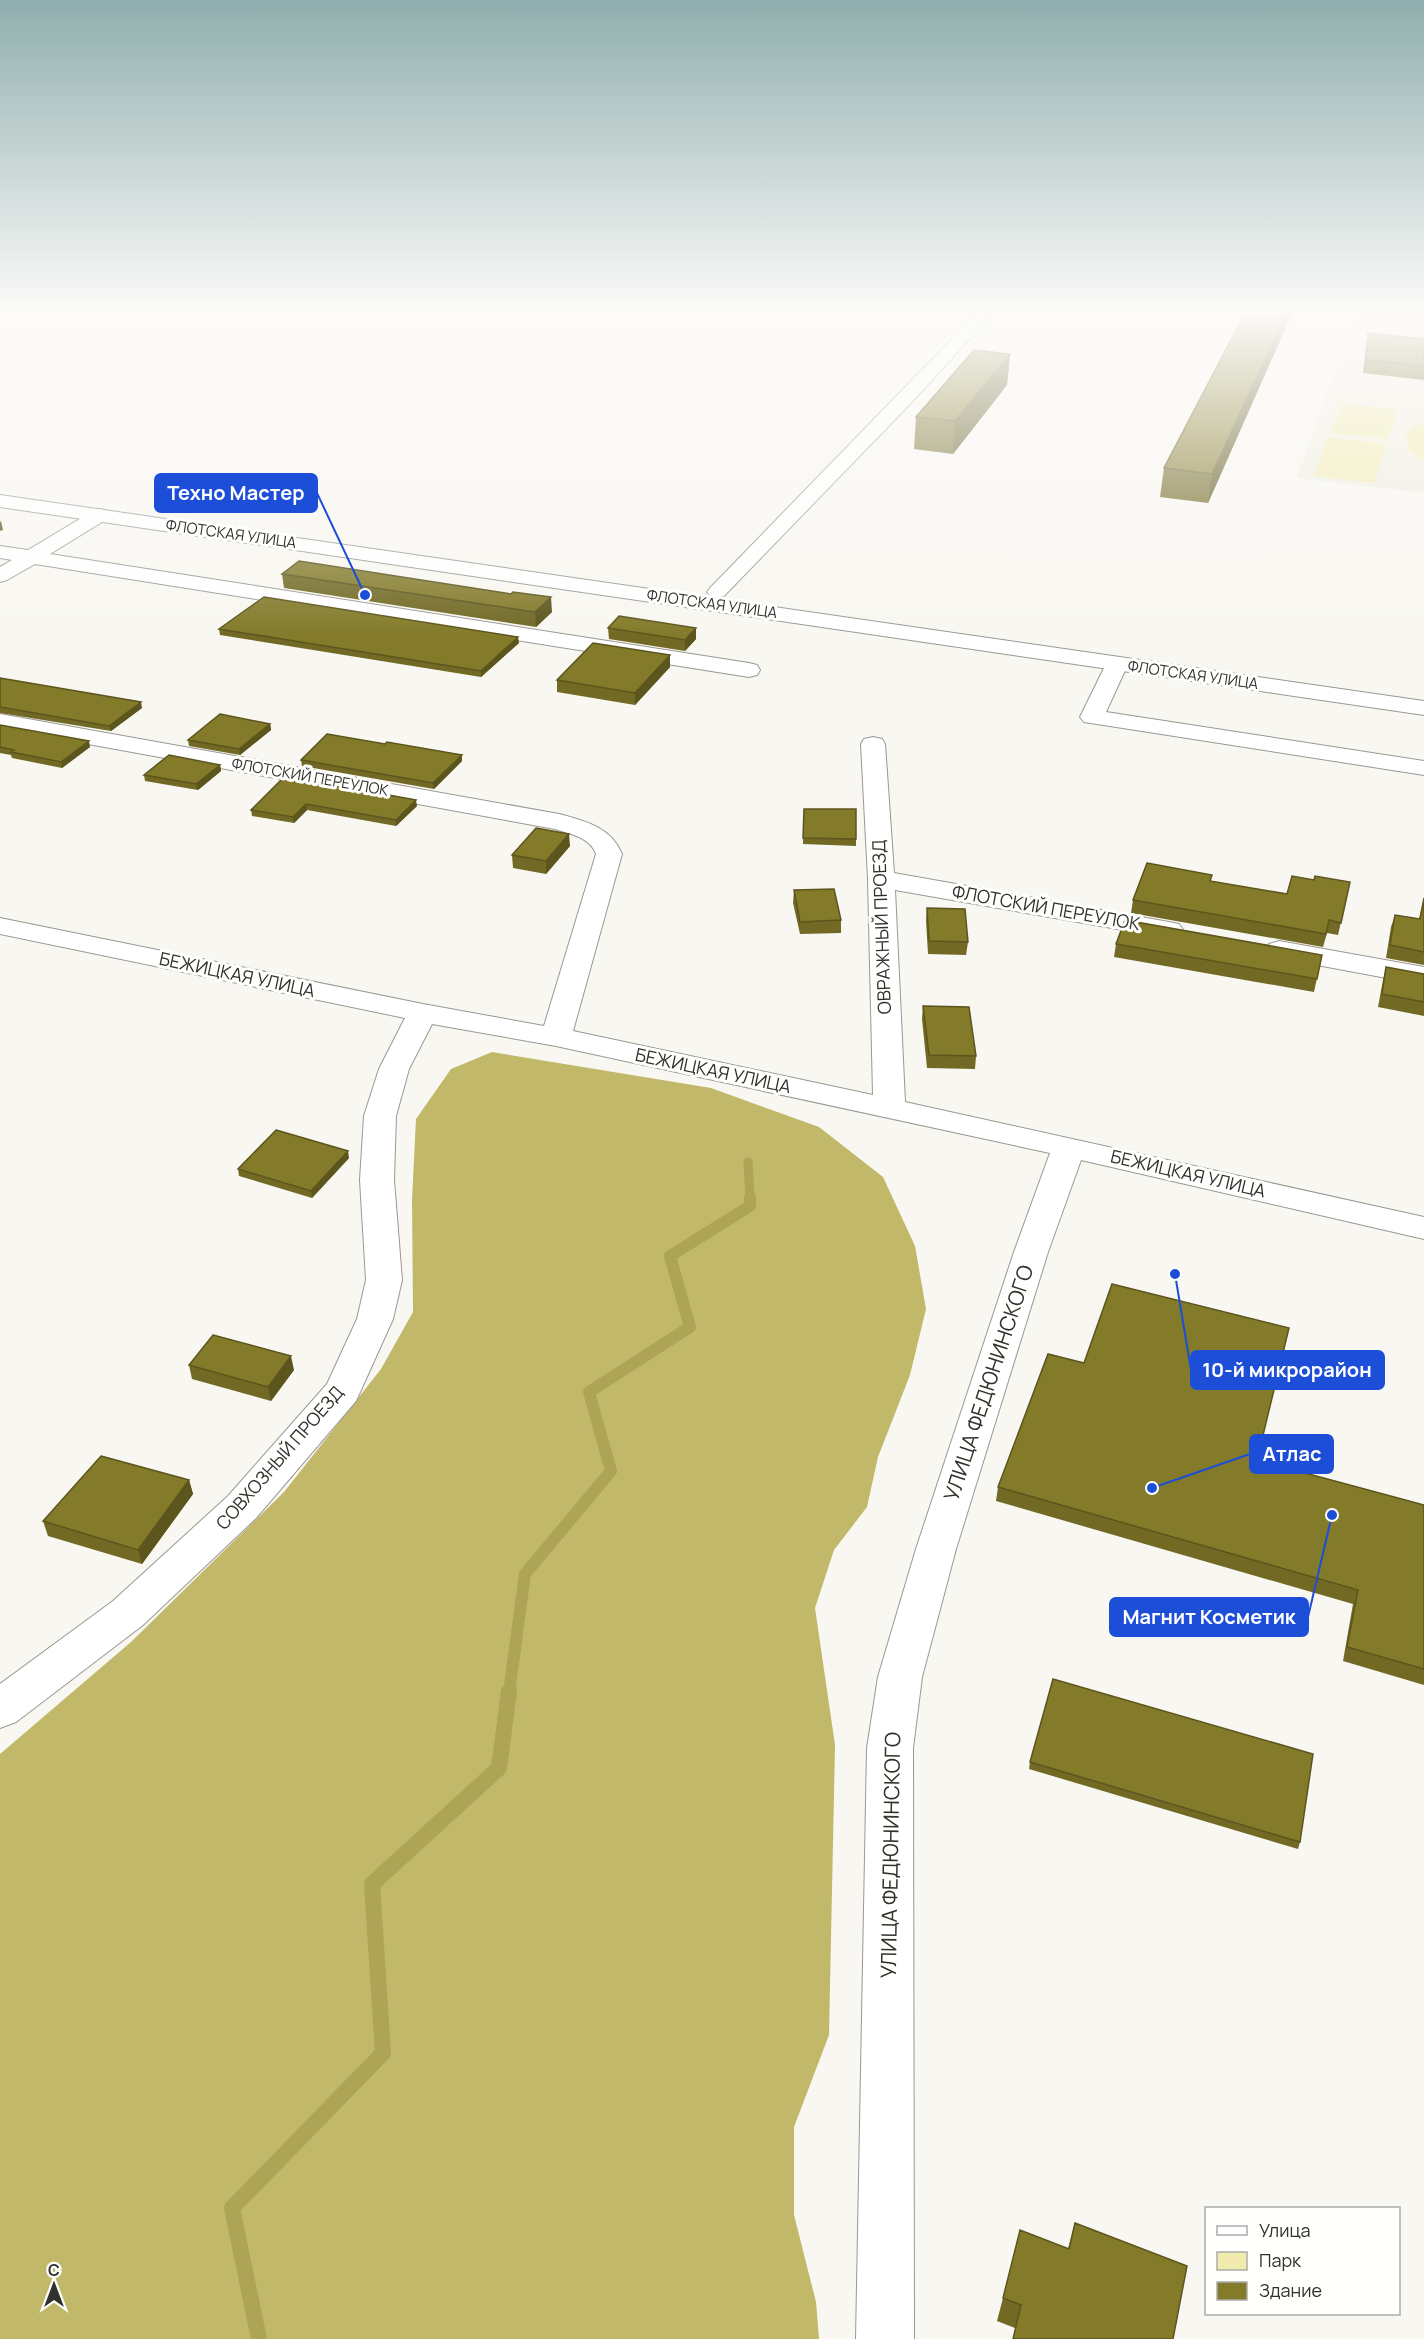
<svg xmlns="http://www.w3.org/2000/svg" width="1424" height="2339" viewBox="0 0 1424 2339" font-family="Manrope,sans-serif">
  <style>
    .built { fill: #efeee0 }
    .green { fill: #f1ebad }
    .forest { fill: #c1b86a }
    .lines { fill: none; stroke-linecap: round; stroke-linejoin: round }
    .stream-far2 { stroke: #ada456; stroke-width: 9 }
    .stream-far1 { stroke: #ada456; stroke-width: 12 }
    .stream { stroke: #ada456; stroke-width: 16 }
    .minor-casing { stroke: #999893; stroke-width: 2 }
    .major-casing { stroke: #999893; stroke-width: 2 }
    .minor { fill: #fff; fill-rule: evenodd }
    .major { fill: #fff; fill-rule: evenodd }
    .wall { fill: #716924 }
    .shaded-wall { fill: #5c551d }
    .building { fill: #837a2a; stroke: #5c551d; stroke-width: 1.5 }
    .labels { text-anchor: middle; stroke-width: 6; stroke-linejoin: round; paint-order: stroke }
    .far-street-label { font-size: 15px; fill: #30302d; stroke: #fffffe }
    .street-label { font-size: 18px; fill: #30302d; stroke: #fffffe }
    .near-street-label { font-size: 21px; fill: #30302d; stroke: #fffffe }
    .leader { fill: none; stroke: #1d4ed8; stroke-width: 2 }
    .callout-dot { fill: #1d4ed8; stroke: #fffffe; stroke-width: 2 }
    .callout { fill: #1d4ed8; stroke: #1d4ed8; stroke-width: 2 }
    .callout-label { font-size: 20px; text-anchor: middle; font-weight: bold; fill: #fff }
  </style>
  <rect width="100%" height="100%" fill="#f8f7f1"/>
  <path class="built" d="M 1357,309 L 1424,309 L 1424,493 L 1297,478 Z"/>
  <path class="green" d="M 1342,403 L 1398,410 L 1387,439 L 1330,433 Z
    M 1424,423 L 1424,460 L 1410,451 L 1405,438 L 1413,427 Z
    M 1328,437 L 1386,444 L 1374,483 L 1314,476 Z"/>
  <path class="forest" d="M 492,1052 L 711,1088 L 819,1127 L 883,1177 L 915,1246 L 926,1309 L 910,1375 L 878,1457 L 867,1507 L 834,1550 L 815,1608 L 835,1745 L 829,2035 L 794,2127 L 794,2215 L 816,2302 L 819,2339 L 0,2339 L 0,1754 L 131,1642 L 284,1492 L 381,1369 L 413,1312 L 412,1200 L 416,1119 L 451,1069 Z"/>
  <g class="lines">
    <path class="stream-far2" d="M 748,1162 L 750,1198"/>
    <path class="stream-far1" d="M 509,1693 L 525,1574 L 611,1471 L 589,1392 L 690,1327 L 670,1256 L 750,1206 L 750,1197"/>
    <path class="stream" d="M 259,2339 L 232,2208 L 383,2053 L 372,1884 L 499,1768 L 509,1691"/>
    <g class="minor-casing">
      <path id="minor" d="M 981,309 L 997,309 L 910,404 L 724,596 L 717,598 L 710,596 L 707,592 L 710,588 Z
        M 100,509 L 107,511 L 110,515 L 107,519 L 50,554 L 749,663 L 757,665 L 760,670 L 757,675 L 749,677 L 35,564 L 7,580 L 0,582 L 0,567 L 12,560 L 0,558 L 0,546 L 28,550 L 93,511 Z
        M 1117,657 L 1125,659 L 1128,664 L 1106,712 L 1424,761 L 1424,775 L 1084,722 L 1080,717 L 1106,664 L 1109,659 Z
        M 0,714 L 559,814 C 585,821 611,827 622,854 L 573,1031 L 873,1095 L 868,879 L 861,744 L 864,739 L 873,737 L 882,739 L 885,744 L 894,873 L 1169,922 L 1179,924 L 1183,930 L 1179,936 L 1169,938 L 895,890 L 905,1102 L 1424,1217 L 1424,1239 L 1081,1160 L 1048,1252 L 956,1549 L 922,1677 L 913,1748 L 914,2339 L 856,2339 L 867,1748 L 878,1677 L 916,1549 L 1014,1252 L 1050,1153 L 556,1046 L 432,1024 L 409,1069 L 396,1116 L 394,1180 L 402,1280 L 393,1319 L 356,1401 L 256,1518 L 143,1625 L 16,1722 L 0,1728 L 0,1684 L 113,1601 L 228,1496 L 327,1384 L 357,1319 L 366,1280 L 360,1180 L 364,1116 L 379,1069 L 405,1018 L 0,934 L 0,918 L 423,1004 L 544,1026 L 596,854 C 590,837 570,834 555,829 L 0,728 Z
        M 1279,941 L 1424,967 L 1424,985 L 1269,956 L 1265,950 L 1269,944 Z"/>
    </g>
    <g class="major-casing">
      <path id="major" d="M 0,495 L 1424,701 L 1424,715 L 0,507 Z"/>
    </g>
    <use href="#minor" class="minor"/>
    <use href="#major" class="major"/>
  </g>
  <path class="wall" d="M 1290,318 L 1208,503 L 1160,497 L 1164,468 Z
    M 1368,333 L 1424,339 L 1424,380 L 1363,373 L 1366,346 Z
    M 1010,354 L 1007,385 L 953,454 L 914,449 L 916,417 Z
    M 282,574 L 511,594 L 552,612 L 536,627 L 284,588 Z
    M 608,628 L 696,628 L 696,639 L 685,651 L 609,639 Z
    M 219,629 L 519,643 L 481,677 L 220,635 Z
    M 670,667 L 635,705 L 557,692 L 557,680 Z
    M 0,678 L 142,708 L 111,731 L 0,713 Z
    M 270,724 L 271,730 L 240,755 L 189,746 L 188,740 Z
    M 0,725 L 90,747 L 62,768 L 12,758 L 11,755 L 0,753 Z
    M 385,744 L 462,755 L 462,761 L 434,789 L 302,766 L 301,760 Z
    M 220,765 L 221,771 L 198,790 L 145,781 L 144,775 Z
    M 285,776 L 417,806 L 396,826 L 307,810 L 294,823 L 252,816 L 251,810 Z
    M 804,809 L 856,839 L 856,846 L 803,844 Z
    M 570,846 L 546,874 L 513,868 L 512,855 Z
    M 1314,880 L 1350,882 L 1338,935 L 1327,933 L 1323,947 L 1131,913 L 1133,900 L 1211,881 L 1287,894 Z
    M 794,890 L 841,920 L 841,933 L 800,934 L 793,903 Z
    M 1424,898 L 1424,965 L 1386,958 L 1391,927 L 1395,915 L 1419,919 Z
    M 927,908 L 968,942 L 966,955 L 928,954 L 926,920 Z
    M 1116,944 L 1322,955 L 1314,992 L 1114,957 Z
    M 1386,967 L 1424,974 L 1424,1016 L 1378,1007 L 1383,980 Z
    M 923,1006 L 976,1056 L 975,1069 L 927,1068 L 922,1019 Z
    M 349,1158 L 312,1198 L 239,1176 L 238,1169 Z
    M 189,1365 L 294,1370 L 271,1401 L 192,1379 Z
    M 1257,1460 L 1424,1505 L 1424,1685 L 1343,1661 L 1353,1604 L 996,1501 L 998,1487 Z
    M 189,1480 L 193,1494 L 142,1564 L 48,1536 L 43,1521 Z
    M 1030,1762 L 1300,1842 L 1298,1849 L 1029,1769 Z
    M 1075,2223 L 1173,2339 L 1015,2328 L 997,2321 L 1003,2298 L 1068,2249 Z"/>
  <path class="shaded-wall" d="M 1288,309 L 1292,309 L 1290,318 L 1208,503 L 1212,474 Z
    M 1010,354 L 1007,385 L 953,454 L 955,421 Z
    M 1,521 L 3,530 L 0,531 L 0,522 Z
    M 551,597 L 552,612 L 536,627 L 535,612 Z
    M 696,628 L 696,639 L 685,651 L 685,640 Z
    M 518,637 L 519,643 L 481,677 L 481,671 Z
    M 670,655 L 670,667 L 635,705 L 635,693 Z
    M 141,702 L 142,708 L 111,731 L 109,726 Z
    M 270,724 L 271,730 L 240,755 L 239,749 Z
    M 89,741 L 90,747 L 62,768 L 61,762 Z
    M 462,755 L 462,761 L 434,789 L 433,783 Z
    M 220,765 L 221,771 L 198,790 L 196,784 Z
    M 416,800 L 417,806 L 396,826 L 396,820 Z
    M 306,804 L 307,810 L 294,823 L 293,817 Z
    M 569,834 L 570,846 L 546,874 L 546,861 Z
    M 348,1151 L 349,1158 L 312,1198 L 311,1191 Z
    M 291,1356 L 294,1370 L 271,1401 L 268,1387 Z
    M 189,1480 L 193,1494 L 142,1564 L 138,1550 Z"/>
  <path class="building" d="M 1247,309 L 1288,309 L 1212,474 L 1164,468 Z
    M 1368,333 L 1424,339 L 1424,366 L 1366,360 Z
    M 974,350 L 1010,354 L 955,421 L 916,417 Z
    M 299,561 L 511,594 L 513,592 L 551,597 L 535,612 L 282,574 Z
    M 264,597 L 518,637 L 481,671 L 219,629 Z
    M 619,616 L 696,628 L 685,640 L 608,628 Z
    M 593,643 L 670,655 L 635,693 L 557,680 Z
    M 0,678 L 141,702 L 109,726 L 0,707 Z
    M 220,714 L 270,724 L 239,749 L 188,740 Z
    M 0,725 L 89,741 L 61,762 L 11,752 L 14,750 L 0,747 Z
    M 327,734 L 385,744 L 387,742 L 462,755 L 433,783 L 301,760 Z
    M 169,755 L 220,765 L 196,784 L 144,775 Z
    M 285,776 L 416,800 L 396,820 L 306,804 L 293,817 L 251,810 Z
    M 804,809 L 856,809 L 856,839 L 803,838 Z
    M 536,828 L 569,834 L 546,861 L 512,855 Z
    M 1147,863 L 1212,875 L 1210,881 L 1287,894 L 1292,876 L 1314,880 L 1315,876 L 1350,882 L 1341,923 L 1329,920 L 1326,934 L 1133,900 Z
    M 834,889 L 841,920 L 800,922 L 794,890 Z
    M 1424,898 L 1424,952 L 1390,945 L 1395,915 L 1420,919 Z
    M 927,908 L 965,909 L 968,942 L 929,941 Z
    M 1125,920 L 1322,955 L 1317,979 L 1116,944 Z
    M 1386,967 L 1424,974 L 1424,1002 L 1382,994 Z
    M 923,1006 L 969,1007 L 976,1056 L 929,1055 Z
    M 276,1130 L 348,1151 L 311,1191 L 238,1169 Z
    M 1112,1284 L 1289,1328 L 1257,1460 L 1424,1505 L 1424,1669 L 1347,1647 L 1358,1590 L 998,1487 L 1048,1354 L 1084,1363 Z
    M 213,1335 L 291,1356 L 268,1387 L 189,1365 Z
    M 101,1456 L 189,1480 L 138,1550 L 43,1521 Z
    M 1053,1679 L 1313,1754 L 1300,1842 L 1030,1762 Z
    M 1075,2223 L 1187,2266 L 1173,2339 L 1013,2339 L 1021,2305 L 1003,2298 L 1020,2230 L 1069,2249 Z"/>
  <linearGradient id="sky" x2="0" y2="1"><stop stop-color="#90aeae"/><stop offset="0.49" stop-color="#fcfbf9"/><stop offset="1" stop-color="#fcfbf9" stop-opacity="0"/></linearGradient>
  <rect width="1424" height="636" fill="url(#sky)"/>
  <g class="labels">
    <g class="far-street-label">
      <text transform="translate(231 534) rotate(8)" y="5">ФЛОТСКАЯ УЛИЦА</text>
      <text transform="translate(712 604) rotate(8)" y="5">ФЛОТСКАЯ УЛИЦА</text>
      <text transform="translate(1193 675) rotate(8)" y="5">ФЛОТСКАЯ УЛИЦА</text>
      <text transform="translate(310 777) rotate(10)" y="5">ФЛОТСКИЙ ПЕРЕУЛОК</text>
    </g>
    <g class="street-label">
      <text transform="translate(1046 908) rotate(10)" y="6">ФЛОТСКИЙ ПЕРЕУЛОК</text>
      <text transform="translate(882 927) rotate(-92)" y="6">ОВРАЖНЫЙ ПРОЕЗД</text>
      <text transform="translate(237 975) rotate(12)" y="6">БЕЖИЦКАЯ УЛИЦА</text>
      <text transform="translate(713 1071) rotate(12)" y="6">БЕЖИЦКАЯ УЛИЦА</text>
      <text transform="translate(1188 1174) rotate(13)" y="6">БЕЖИЦКАЯ УЛИЦА</text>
      <text transform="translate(280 1458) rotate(-49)" y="6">СОВХОЗНЫЙ ПРОЕЗД</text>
    </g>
    <g class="near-street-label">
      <text transform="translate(989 1383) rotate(-72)" y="7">УЛИЦА ФЕДЮНИНСКОГО</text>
      <text transform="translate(891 1855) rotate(-89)" y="7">УЛИЦА ФЕДЮНИНСКОГО</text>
    </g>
  </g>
  <path class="leader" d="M365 595L317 493M1175 1274L1191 1370M1152 1488L1250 1454M1332 1515L1308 1617"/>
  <g class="callout-dot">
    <circle cx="365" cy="595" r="6"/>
    <circle cx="1175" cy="1274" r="6"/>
    <circle cx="1152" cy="1488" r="6"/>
    <circle cx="1332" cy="1515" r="6"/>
  </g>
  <g class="callout">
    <rect x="155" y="474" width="162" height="38" rx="6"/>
    <rect x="1191" y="1351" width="193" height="38" rx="6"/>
    <rect x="1250" y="1435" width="83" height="38" rx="6"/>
    <rect x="1110" y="1598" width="198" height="38" rx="6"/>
  </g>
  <g class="callout-label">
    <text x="236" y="500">Техно Мастер</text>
    <text x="1287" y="1377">10-й микрорайон</text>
    <text x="1292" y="1461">Атлас</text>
    <text x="1209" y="1624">Магнит Косметик</text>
  </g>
  <rect x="1205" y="2207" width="195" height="108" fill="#fffffe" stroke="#acacaa" stroke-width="1.5"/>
  <rect x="1217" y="2226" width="30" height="9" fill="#ffffff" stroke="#acacaa" stroke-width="1.5"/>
  <text x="1259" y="2237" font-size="18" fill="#30302d">Улица</text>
  <rect x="1217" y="2252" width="30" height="18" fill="#f1ebad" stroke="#acacaa" stroke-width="1.5"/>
  <text x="1259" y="2267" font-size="18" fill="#30302d">Парк</text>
  <rect x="1217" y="2282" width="30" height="18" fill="#837a2a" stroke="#acacaa" stroke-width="1.5"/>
  <text x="1259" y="2297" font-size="18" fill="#30302d">Здание</text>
  <g transform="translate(54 2285)" stroke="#fffffe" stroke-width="4.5" paint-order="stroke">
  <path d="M0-4.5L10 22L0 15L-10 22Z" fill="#30302d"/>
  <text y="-9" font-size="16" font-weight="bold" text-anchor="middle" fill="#30302d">С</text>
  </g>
</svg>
